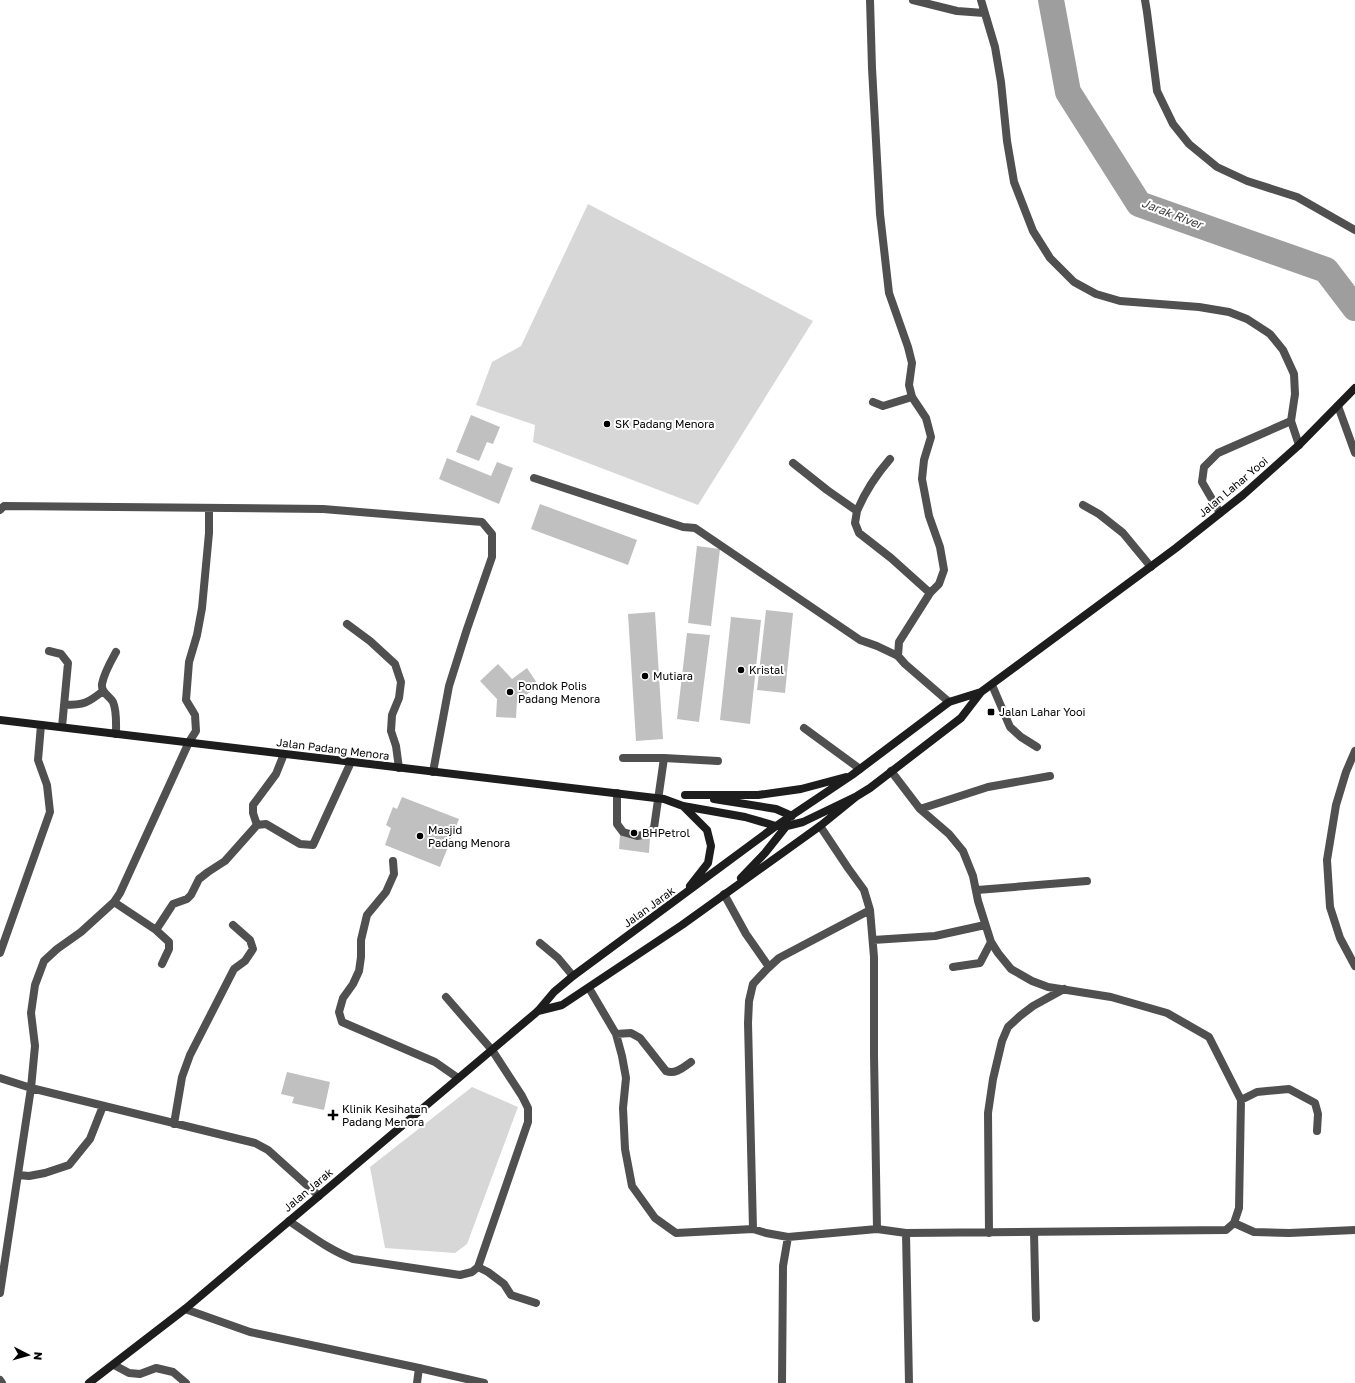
<svg xmlns="http://www.w3.org/2000/svg" width="1355" height="1383" viewBox="0 0 1355 1383" font-family="'Golos Text',sans-serif">
  <style>
    .green { fill: #d7d7d7 }
    .lines { fill: none; stroke-linecap: round; stroke-linejoin: round }
    .river { stroke: #9e9e9e; stroke-width: 26 }
    .building { fill: #c0c0c0 }
    .service { stroke: #505050; stroke-width: 8 }
    .minor { stroke: #505050; stroke-width: 8 }
    .secondary { stroke: #1d1d1d; stroke-width: 8 }
    .poi-dot { fill: #000; stroke: #fff; stroke-width: 1.5 }
    .labels { text-anchor: middle; stroke-width: 4; stroke-linejoin: round; paint-order: stroke }
    .poi-label { font-size: 11px; fill: #000; stroke: #fff; text-anchor: start }
    .street-label { font-size: 11px; fill: #000; stroke: #fff }
    .water-label { font-size: 12px; font-style: italic; fill: #3f3f3f; stroke: #fff }
  </style>
  <rect width="100%" height="100%" fill="#fff"/>
  <path class="green" d="M 588,204 L 813,321 L 698,505 L 533,442 L 535,425 L 476,405 L 492,362 L 521,346 Z
    M 472,1087 L 518,1107 L 467,1244 L 455,1253 L 385,1248 L 370,1167 Z"/>
  <g class="lines">
    <path class="river" d="M 1051,0 L 1068,92 L 1139,204 L 1326,270 L 1355,308"/>
  </g>
  <path class="building" d="M 471,415 L 500,427 L 493,444 L 487,442 L 479,461 L 456,452 Z
    M 447,458 L 491,476 L 497,462 L 513,468 L 499,504 L 439,479 Z
    M 540,504 L 637,540 L 628,565 L 531,529 Z
    M 697,546 L 720,549 L 711,626 L 688,623 Z
    M 766,610 L 793,613 L 785,693 L 757,690 Z
    M 655,612 L 663,739 L 636,741 L 628,614 Z
    M 731,617 L 761,620 L 750,724 L 720,720 Z
    M 687,633 L 710,635 L 699,722 L 677,719 Z
    M 498,664 L 512,679 L 527,668 L 539,686 L 517,701 L 516,718 L 496,717 L 497,699 L 480,681 Z
    M 402,797 L 459,819 L 440,867 L 385,845 L 391,828 L 386,825 L 393,807 L 397,809 Z
    M 620,835 L 650,838 L 649,853 L 619,849 Z
    M 287,1072 L 330,1082 L 324,1110 L 292,1103 L 294,1097 L 281,1094 Z"/>
  <g class="lines">
    <path class="service" d="M 873,402 L 883,406 L 912,397
      M 534,478 L 683,527 L 695,528 L 860,640 L 877,646 L 898,656
      M 1220,513 L 1202,482 L 1204,467 L 1218,453 L 1291,421
      M 804,728 L 860,769
      M 623,758 L 664,758
      M 617,793 L 617,824 L 623,832 L 637,836 L 648,834 L 654,828 L 664,758 L 718,761
      M 1034,1232 L 1036,1318
      M 478,1267 L 488,1272 L 504,1284 L 511,1295 L 536,1303
      M 417,1383 L 419,1368"/>
    <path class="minor" d="M 870,0 L 872,68 L 880,214 L 889,293 L 908,347 L 912,363 L 909,385 L 912,397 L 926,418 L 931,437 L 924,460 L 922,479 L 929,516 L 940,547 L 944,570 L 939,584 L 930,593 L 899,642 L 898,656 L 905,664 L 949,702
      M 913,0 L 957,11 L 984,13
      M 981,0 L 995,47 L 1001,82 L 1007,141 L 1014,182 L 1033,231 L 1050,258 L 1074,282 L 1096,294 L 1120,301 L 1199,307 L 1229,312 L 1247,319 L 1270,334 L 1283,350 L 1294,374 L 1295,394 L 1291,421 L 1299,445
      M 1145,0 L 1147,12 L 1157,91 L 1173,124 L 1189,144 L 1217,167 L 1247,181 L 1297,197 L 1355,230
      M 1338,406 L 1355,453
      M 793,463 L 827,490 L 857,511 L 855,523 L 859,533 L 891,558 L 930,593
      M 1083,505 L 1099,514 L 1123,533 L 1151,567
      M 0,510 L 4,506 L 323,509 L 482,522 L 492,534 L 492,557 L 467,629 L 449,686 L 433,772
      M 857,511 C 865,492 876,475 890,459
      M 347,624 L 370,641 L 395,664 L 401,682 L 399,698 L 392,715 L 391,731 L 396,746 L 399,768
      M 49,651 L 61,654 L 68,663 L 62,727
      M 116,652 C 111,661 104,673 102,684 C 101,693 109,695 113,702 C 117,711 116,724 116,734
      M 992,685 L 1010,727 L 1021,737 L 1037,747
      M 64,705 C 84,705 88,703 103,691
      M 1355,751 L 1346,772 L 1336,805 L 1327,860 L 1330,907 L 1340,938 L 1355,966
      M 920,809 L 988,787 L 1050,776
      M 257,825 L 253,813 L 253,805 L 276,774 L 284,754
      M 820,826 L 848,868 L 864,890 L 870,910 L 874,957 L 874,1055 L 877,1229
      M 393,861 L 394,874 L 386,892 L 367,915 L 361,940 L 361,957 L 359,971 L 353,984 L 343,998 L 339,1012 L 342,1022 L 435,1062 L 458,1078
      M 977,890 L 1087,881
      M 724,894 L 746,934 L 769,967
      M 114,902 L 156,930 L 169,942 L 169,949 L 162,964
      M 870,910 L 779,958 L 767,969 L 753,984 L 749,1001 L 748,1023 L 753,1229 L 766,1233 L 788,1237 L 877,1229 L 906,1233 L 1226,1230 L 1234,1223 L 1239,1208 L 1241,1100 L 1209,1037 L 1167,1013 L 1111,997 L 1048,987 L 1032,981 L 1011,969 L 998,953 L 991,942 L 978,901 L 973,876 L 963,851 L 949,834 L 920,809 L 891,771
      M 156,930 L 173,904 L 187,899 L 191,895 L 199,879 L 208,872 L 225,861 L 257,825 L 266,824 L 300,844 L 313,845 L 351,762
      M 873,940 L 935,936 L 985,925
      M 540,943 L 558,958 L 573,976
      M 0,953 L 50,812 L 47,785 L 38,760 L 41,725
      M 953,967 L 980,963 L 991,942
      M 589,988 L 616,1034 L 631,1033 L 640,1038 L 666,1071 C 675,1075 684,1067 691,1062
      M 616,1034 L 622,1056 L 626,1078 L 623,1108 L 625,1149 L 632,1186 L 655,1218 L 676,1233 L 753,1229
      M 0,1078 L 31,1088 L 255,1143 L 268,1150 L 319,1196
      M 1241,1100 L 1257,1092 L 1289,1089 L 1315,1103 L 1318,1114 L 1317,1131
      M 174,1124 L 182,1077 L 190,1055 L 234,969 L 245,961 L 253,949 L 250,940 L 233,925
      M 18,1175 L 29,1176 L 45,1173 L 69,1165 L 90,1139 L 103,1106
      M 289,1221 C 310,1235 329,1250 353,1259 L 460,1275 L 472,1272 L 478,1267 L 528,1122 L 528,1108 L 522,1096 L 492,1050 L 446,997
      M 1234,1223 L 1254,1232 L 1289,1233 L 1355,1230
      M 906,1233 L 909,1383
      M 989,1233 L 988,1113 L 993,1079 L 1002,1041 L 1008,1027 L 1020,1016 L 1033,1006 L 1064,989
      M 0,1293 L 31,1088 L 35,1046 L 31,1013 L 35,985 L 44,961 L 57,949 L 81,932 L 114,902 L 120,893 L 189,742 L 196,731 L 195,715 L 186,700 L 189,662 L 197,635 L 202,608 L 209,533 L 209,508
      M 185,1309 L 250,1332 L 419,1368 L 484,1383
      M 114,1365 L 129,1373 L 140,1374 L 156,1368 L 173,1372 L 186,1383
      M 0,1380 L 2,1383
      M 782,1383 L 783,1266 L 788,1237"/>
    <path class="secondary" d="M 0,720 L 664,799 L 683,806 L 745,817 L 776,826 L 787,826 L 803,822 L 857,796
      M 685,795 L 758,795 L 801,789 L 846,777
      M 714,799 L 776,809 L 792,816
      M 683,806 L 707,830 L 711,846 L 708,863 L 690,886
      M 741,878 L 765,853 L 788,824
      M 538,1011 L 562,1005 L 682,925 L 820,826 L 857,796 L 870,788 L 961,718 L 981,692
      M 89,1383 L 185,1309 L 538,1011 L 554,992 L 573,976 L 776,826 L 852,775 L 949,702 L 981,692 L 1176,548 L 1243,495 L 1299,445 L 1355,388"/>
  </g>
  <g class="poi-dot">
    <circle cx="607" cy="424" r="4"/>
    <circle cx="741" cy="670" r="4"/>
    <circle cx="645" cy="676" r="4"/>
    <circle cx="510" cy="692" r="4"/>
    <rect x="987" y="708" width="8" height="8" rx="2"/>
    <circle cx="634" cy="833" r="4"/>
    <circle cx="420" cy="836" r="4"/>
    <path d="M331 1109h4v4h4v4h-4v4h-4v-4h-4v-4h4z"/>
  </g>
  <g class="labels">
    <g class="poi-label">
      <text x="615" y="428">SK Padang Menora</text>
      <text x="749" y="674">Kristal</text>
      <text x="653" y="680">Mutiara</text>
      <text x="518" y="690">Pondok Polis<tspan x="518" dy="13">Padang Menora</tspan></text>
      <text x="999" y="716">Jalan Lahar Yooi</text>
      <text x="428" y="834">Masjid<tspan x="428" dy="13">Padang Menora</tspan></text>
      <text x="642" y="837">BHPetrol</text>
      <text x="342" y="1113">Klinik Kesihatan<tspan x="342" dy="13">Padang Menora</tspan></text>
    </g>
    <g class="street-label">
      <text transform="translate(1233 487) rotate(-40)" y="4">Jalan Lahar Yooi</text>
      <text transform="translate(333 749) rotate(7)" y="4">Jalan Padang Menora</text>
      <text transform="translate(649 907) rotate(-36)" y="4">Jalan Jarak</text>
      <text transform="translate(308 1190) rotate(-40)" y="4">Jalan Jarak</text>
    </g>
    <g class="water-label">
      <text transform="translate(1172 214) rotate(21)" y="4">Jarak River</text>
    </g>
  </g>
  <g transform="translate(28 1355) rotate(96)" stroke="#ffffff" stroke-width="3" paint-order="stroke">
  <path d="M0-3L7 15L0 10L-7 15Z" fill="#000000"/>
  <text y="-6" font-size="11" font-weight="bold" text-anchor="middle" fill="#000000">N</text>
  </g>
</svg>
